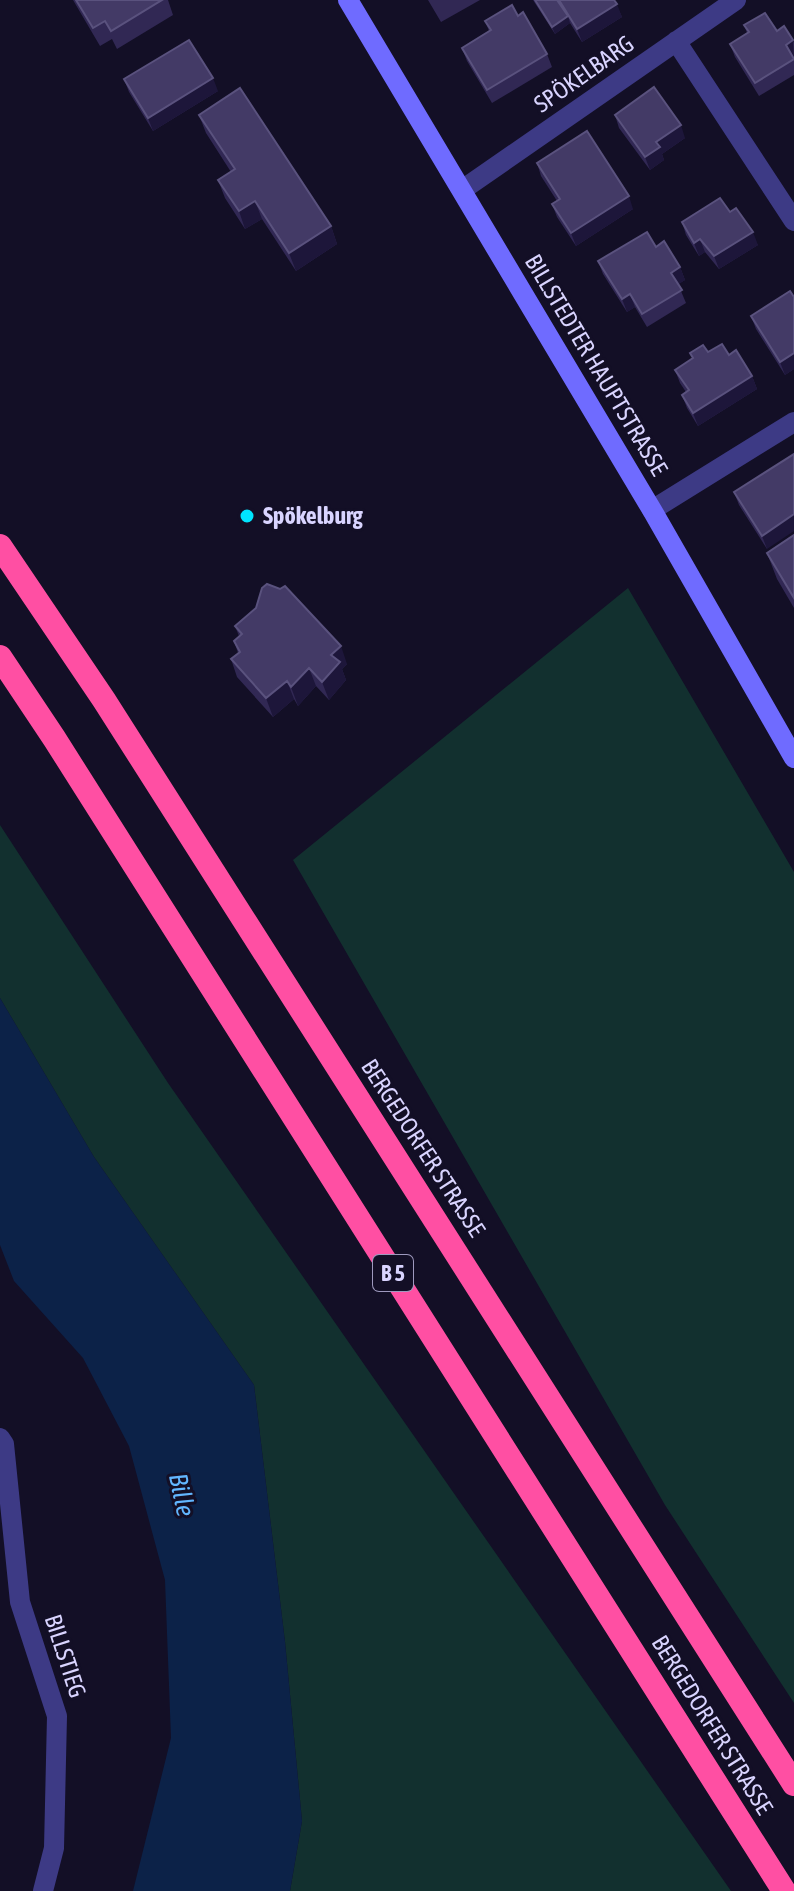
<svg xmlns="http://www.w3.org/2000/svg" width="794" height="1891" viewBox="0 0 794 1891" font-family="'Asap Condensed',sans-serif">
  <style>
    .green { fill: #12302f }
    .water { fill: #0c2248 }
    .lines { fill: none; stroke-linecap: round; stroke-linejoin: round }
    .street { stroke: #3d3a85; stroke-width: 20 }
    .secondary { stroke: #6f6bff; stroke-width: 20 }
    .highway { stroke: #ff4fa3; stroke-width: 24 }
    .wall { fill: #312854 }
    .shaded-wall { fill: #1d163a }
    .building { fill: #433a66; stroke: #5a527e; stroke-width: 2 }
    .poi-dot { fill: #00e5ff; stroke: #130f26; stroke-width: 3 }
    .labels { text-anchor: middle; stroke-width: 6; stroke-linejoin: round; paint-order: stroke }
    .shield { fill: #130f26; stroke: #9e99be; stroke-width: 2 }
    .shield-label { font-size: 22px; font-weight: bold; fill: #d9d4ff }
    .street-label { font-size: 24px; fill: #d9d4ff; stroke: #130f26 }
    .poi-label { font-size: 24px; font-weight: bold; fill: #d9d4ff; stroke: #130f26; text-anchor: start }
    .water-label { font-size: 26px; font-style: italic; fill: #62b6ff; stroke: #130f26 }
  </style>
  <rect width="100%" height="100%" fill="#130f26"/>
  <path class="green" d="M 628,588 L 794,872 L 794,1703 L 665,1505 L 293,860 Z
    M 0,825 L 168,1083 L 731,1891 L 290,1891 L 302,1821 L 285,1642 L 254,1385 L 94,1157 L 0,998 Z"/>
  <path class="water" d="M 0,998 L 94,1157 L 254,1385 L 285,1642 L 302,1821 L 290,1891 L 133,1891 L 171,1738 L 165,1580 L 129,1446 L 83,1358 L 14,1281 L 0,1245 Z"/>
  <g class="lines">
    <path class="street" d="M 676,41 L 794,221
      M 462,190 L 736,0
      M 652,510 L 794,422
      M 0,1438 L 4,1444 L 20,1602 L 57,1716 L 54,1848 L 43,1891"/>
    <path class="secondary" d="M 348,0 L 652,510 L 794,758"/>
    <path class="highway" d="M 0,546 L 104,700 L 794,1784
      M 0,657 L 54,738 L 784,1891"/>
  </g>
  <path class="wall" d="M 73,0 L 168,0 L 173,15 L 117,49 L 112,39 L 100,46 Z
    M 428,0 L 480,0 L 441,22 Z
    M 533,0 L 614,0 L 622,17 L 582,42 L 570,23 L 555,34 Z
    M 485,21 L 547,54 L 552,67 L 492,103 L 467,61 L 462,48 L 489,31 Z
    M 744,25 L 777,31 L 793,40 L 794,43 L 794,56 L 793,57 L 794,59 L 794,75 L 759,96 L 735,57 L 730,44 L 747,33 Z
    M 124,79 L 218,91 L 153,131 L 129,92 Z
    M 199,115 L 331,226 L 337,244 L 296,271 L 262,219 L 245,229 L 225,198 L 218,180 L 231,172 L 206,133 Z
    M 615,115 L 685,138 L 662,154 L 664,160 L 650,170 L 619,128 Z
    M 537,163 L 633,209 L 576,246 L 557,217 L 552,204 L 557,201 L 541,176 Z
    M 730,212 L 758,245 L 719,269 L 705,252 L 699,256 L 686,235 L 682,222 Z
    M 656,247 L 680,267 L 685,280 L 678,284 L 686,303 L 647,327 L 635,307 L 627,312 L 603,274 L 598,261 Z
    M 794,297 L 794,369 L 785,375 L 756,329 L 751,316 Z
    M 708,352 L 729,355 L 752,376 L 757,389 L 698,426 L 687,408 L 682,395 L 686,392 L 680,383 L 675,370 L 693,359 L 690,353 Z
    M 794,454 L 767,549 L 739,505 L 734,492 Z
    M 794,535 L 794,608 L 777,579 L 767,553 Z
    M 235,626 L 347,664 L 342,669 L 346,680 L 329,700 L 316,686 L 298,706 L 294,699 L 273,717 L 237,677 L 231,659 L 238,653 L 234,641 L 239,636 Z"/>
  <path class="shaded-wall" d="M 617,4 L 622,17 L 582,42 L 577,29 Z
    M 568,16 L 570,23 L 555,34 L 552,27 Z
    M 793,40 L 794,56 L 790,58 L 786,45 Z
    M 213,78 L 218,91 L 153,131 L 148,118 Z
    M 681,125 L 685,138 L 662,154 L 664,160 L 650,170 L 645,157 L 656,142 Z
    M 629,196 L 633,209 L 576,246 L 571,233 Z
    M 255,201 L 262,219 L 245,229 L 239,211 Z
    M 331,226 L 337,244 L 296,271 L 289,253 Z
    M 753,232 L 758,245 L 719,269 L 714,256 Z
    M 700,239 L 705,252 L 699,256 L 694,243 Z
    M 680,267 L 685,280 L 676,286 L 671,273 Z
    M 630,294 L 635,307 L 627,312 L 622,299 Z
    M 794,353 L 794,369 L 785,375 L 780,362 Z
    M 752,376 L 757,389 L 698,426 L 693,413 Z
    M 794,514 L 794,531 L 767,549 L 762,536 Z
    M 341,646 L 347,664 L 342,669 L 346,680 L 329,700 L 322,682 L 331,655 Z
    M 309,668 L 316,686 L 298,706 L 291,687 Z
    M 287,681 L 294,699 L 273,717 L 266,698 Z"/>
  <path class="building" d="M 76,0 L 162,0 L 111,31 L 105,21 L 93,28 Z
    M 535,0 L 557,0 L 568,16 L 552,27 Z
    M 559,0 L 614,0 L 617,4 L 577,29 Z
    M 512,5 L 518,16 L 523,12 L 547,54 L 487,90 L 462,48 L 491,30 L 485,21 Z
    M 765,13 L 777,31 L 784,26 L 793,40 L 786,45 L 794,59 L 755,83 L 730,44 L 749,32 L 744,25 Z
    M 189,40 L 213,78 L 148,118 L 124,79 Z
    M 654,87 L 681,125 L 656,142 L 660,147 L 645,157 L 615,115 Z
    M 240,88 L 331,226 L 289,253 L 255,201 L 239,211 L 218,180 L 235,169 L 199,115 Z
    M 587,131 L 629,196 L 571,233 L 552,204 L 560,199 L 537,163 Z
    M 720,198 L 730,212 L 736,208 L 753,232 L 714,256 L 700,239 L 694,243 L 682,222 Z
    M 647,232 L 656,247 L 664,241 L 680,267 L 671,273 L 682,290 L 642,314 L 630,294 L 622,299 L 598,261 Z
    M 790,291 L 794,297 L 794,353 L 780,362 L 751,316 Z
    M 722,344 L 729,355 L 736,350 L 752,376 L 693,413 L 682,395 L 689,390 L 675,370 L 693,358 L 690,353 L 703,345 L 708,352 Z
    M 794,454 L 794,514 L 762,536 L 734,492 Z
    M 794,535 L 794,598 L 767,553 Z
    M 267,584 L 280,589 L 285,586 L 341,646 L 331,655 L 340,662 L 322,682 L 309,668 L 291,687 L 287,681 L 266,698 L 231,659 L 240,652 L 234,641 L 242,634 L 235,626 L 256,608 L 262,588 Z"/>
  <circle class="poi-dot" cx="247" cy="516" r="8"/>
  <g class="labels">
    <rect class="shield" x="373" y="1255" width="40" height="36" rx="6"/>
    <g class="shield-label">
      <text x="393" y="1281">B 5</text>
    </g>
    <g class="street-label">
      <text transform="translate(584 74) rotate(-35)" y="8">SPÖKELBARG</text>
      <text transform="translate(596 365) rotate(59)" y="8">BILLSTEDTER HAUPTSTRASSE</text>
      <text transform="translate(423 1148) rotate(57)" y="8">BERGEDORFER STRASSE</text>
      <text transform="translate(65 1656) rotate(72)" y="8">BILLSTIEG</text>
      <text transform="translate(712 1725) rotate(58)" y="8">BERGEDORFER STRASSE</text>
    </g>
    <g class="poi-label">
      <text x="263" y="524">Spökelburg</text>
    </g>
    <g class="water-label">
      <text transform="translate(182 1495) rotate(78)" y="9">Bille</text>
    </g>
  </g>
</svg>
